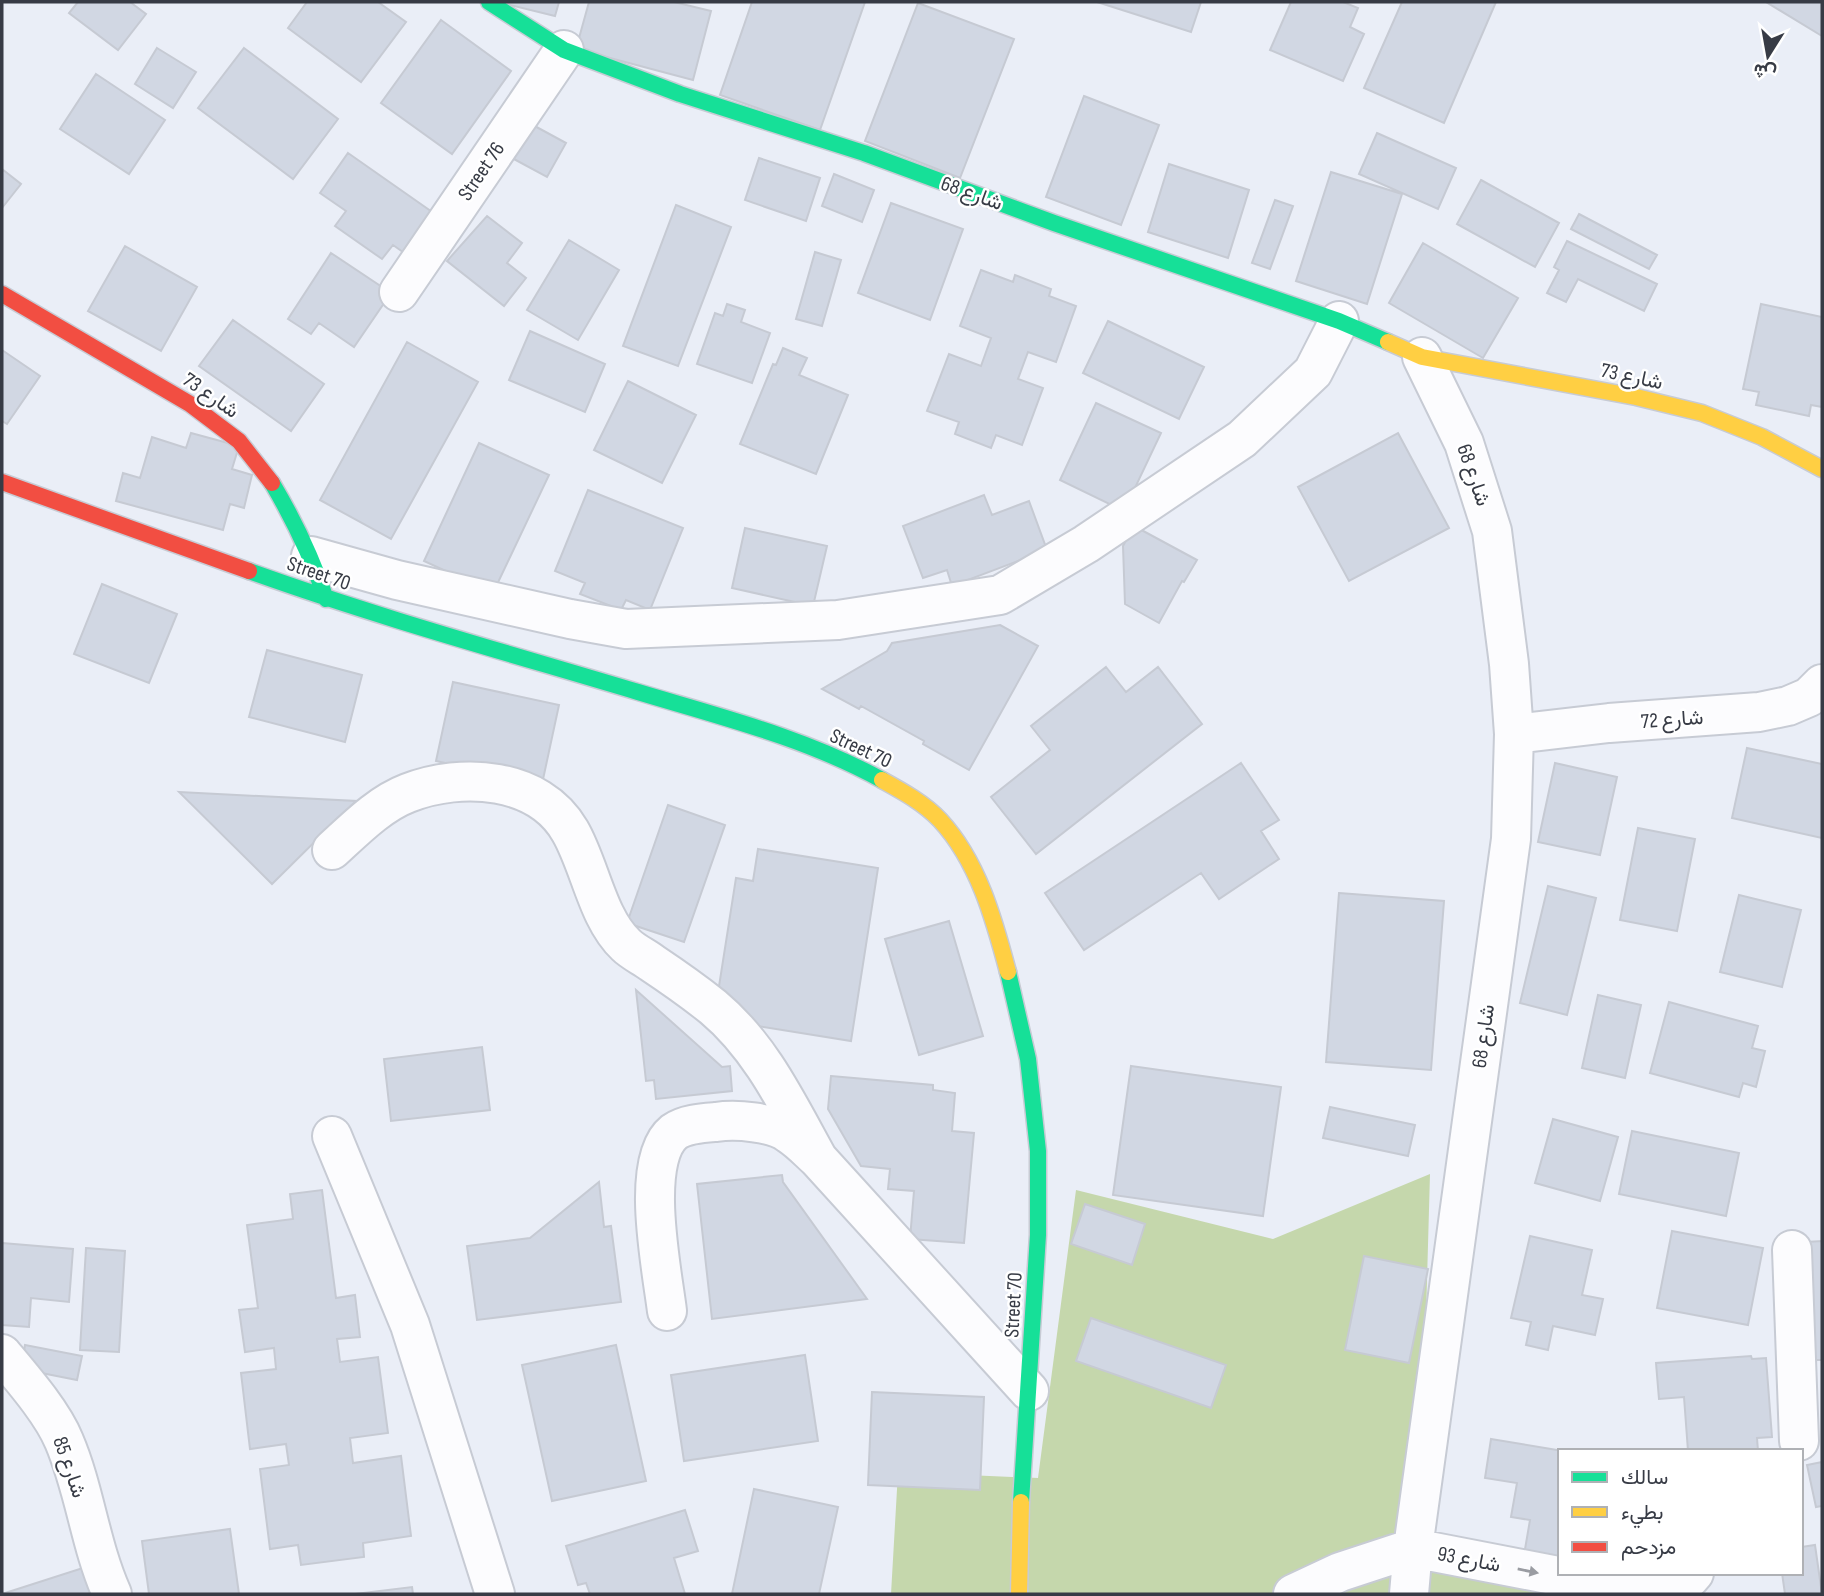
<svg xmlns="http://www.w3.org/2000/svg" width="1824" height="1596" viewBox="0 0 1824 1596" font-family="'Sofia Sans Condensed',Vazirmatn,sans-serif">
  <style>
    .forest { fill: #c5d7ac }
    .building { fill: #d1d7e3; stroke: #c6cad3; stroke-width: 2 }
    .lines { fill: none; stroke-linecap: round; stroke-linejoin: round }
    .street-casing { stroke: #c7cbd4; stroke-width: 42 }
    .fast-casing { stroke: #c7cbd4; stroke-width: 19 }
    .slow-casing { stroke: #c7cbd4; stroke-width: 19 }
    .jam-casing { stroke: #c7cbd4; stroke-width: 19 }
    .street { stroke: #fcfcfe; stroke-width: 38 }
    .fast { stroke: #16e098; stroke-width: 16 }
    .slow { stroke: #ffcf43; stroke-width: 16 }
    .jam { stroke: #f24e42; stroke-width: 16 }
    .oneway { fill: #9a9ca2 }
    .labels { text-anchor: middle; stroke-width: 5; stroke-linejoin: round; paint-order: stroke }
    .street-label { font-size: 21px; fill: #373b45; stroke: #fff }
  </style>
  <rect width="100%" height="100%" fill="#eaeef7"/>
  <path class="forest" d="M 1430,1174 L 1419,1565 L 1568,1594 L 891,1594 L 898,1472 L 1038,1478 L 1076,1190 L 1273,1239 Z"/>
  <path class="building" d="M 78,2 L 130,2 L 146,14 L 118,50 L 69,13 Z
    M 307,2 L 378,2 L 406,22 L 361,82 L 288,28 Z
    M 498,2 L 559,2 L 555,16 Z
    M 589,2 L 674,2 L 711,11 L 693,80 L 576,49 Z
    M 752,2 L 865,2 L 820,130 L 720,95 Z
    M 1097,2 L 1201,2 L 1191,32 Z
    M 1291,2 L 1343,2 L 1358,8 L 1350,27 L 1364,34 L 1343,81 L 1270,50 Z
    M 1402,2 L 1496,2 L 1444,123 L 1364,88 Z
    M 1766,2 L 1822,2 L 1822,36 Z
    M 918,3 L 1014,39 L 960,178 L 865,141 Z
    M 441,20 L 511,71 L 452,154 L 381,103 Z
    M 157,48 L 196,72 L 173,108 L 135,84 Z
    M 244,48 L 338,119 L 293,179 L 198,108 Z
    M 96,74 L 165,120 L 129,174 L 60,129 Z
    M 1084,96 L 1159,125 L 1121,225 L 1046,197 Z
    M 531,124 L 566,143 L 547,177 L 512,158 Z
    M 1377,133 L 1456,168 L 1438,209 L 1359,174 Z
    M 348,153 L 445,221 L 417,262 L 393,245 L 382,259 L 335,226 L 346,211 L 320,193 Z
    M 759,158 L 820,178 L 806,221 L 745,200 Z
    M 1169,164 L 1249,190 L 1228,258 L 1148,232 Z
    M 2,169 L 21,184 L 2,208 Z
    M 1331,172 L 1402,194 L 1367,304 L 1296,281 Z
    M 834,174 L 874,190 L 862,222 L 822,206 Z
    M 1481,180 L 1559,223 L 1535,267 L 1457,224 Z
    M 1275,200 L 1293,206 L 1270,269 L 1252,263 Z
    M 891,203 L 963,229 L 930,320 L 858,293 Z
    M 676,205 L 731,227 L 678,366 L 623,346 Z
    M 1579,214 L 1657,255 L 1649,269 L 1571,229 Z
    M 487,216 L 522,243 L 507,263 L 526,278 L 504,306 L 447,261 Z
    M 569,240 L 619,270 L 578,340 L 527,310 Z
    M 1567,241 L 1657,284 L 1644,311 L 1578,279 L 1566,302 L 1547,293 L 1559,270 L 1554,267 Z
    M 1423,243 L 1518,298 L 1483,358 L 1389,303 Z
    M 125,246 L 197,287 L 161,351 L 88,311 Z
    M 815,252 L 841,260 L 822,326 L 796,319 Z
    M 331,253 L 391,293 L 354,347 L 319,323 L 311,334 L 288,319 Z
    M 981,270 L 1013,282 L 1015,275 L 1051,289 L 1049,296 L 1076,306 L 1056,362 L 1028,352 L 1018,379 L 1043,388 L 1022,445 L 996,435 L 991,448 L 955,434 L 959,422 L 927,411 L 949,354 L 981,366 L 991,338 L 960,326 Z
    M 727,304 L 745,310 L 741,322 L 770,333 L 752,383 L 697,364 L 715,313 L 723,316 Z
    M 1761,304 L 1822,317 L 1822,407 L 1811,405 L 1809,416 L 1756,405 L 1759,392 L 1743,389 Z
    M 233,320 L 324,384 L 291,431 L 199,366 Z
    M 1108,321 L 1204,367 L 1179,419 L 1083,373 Z
    M 530,331 L 605,364 L 585,412 L 509,380 Z
    M 407,342 L 478,382 L 391,539 L 320,500 Z
    M 783,348 L 807,358 L 799,375 L 848,395 L 816,474 L 740,444 L 773,364 L 776,365 Z
    M 2,350 L 40,376 L 7,424 L 2,421 Z
    M 628,381 L 696,415 L 662,483 L 594,450 Z
    M 1096,403 L 1161,433 L 1124,511 L 1060,480 Z
    M 191,433 L 239,446 L 232,469 L 252,475 L 244,508 L 230,504 L 223,530 L 116,501 L 123,473 L 140,478 L 152,437 L 186,448 Z
    M 1398,433 L 1449,528 L 1349,581 L 1298,487 Z
    M 479,443 L 549,475 L 493,593 L 424,561 Z
    M 588,490 L 683,528 L 650,610 L 626,600 L 621,610 L 580,594 L 585,583 L 555,571 Z
    M 984,495 L 992,515 L 1029,501 L 1047,550 L 952,586 L 947,570 L 923,578 L 903,526 Z
    M 1134,526 L 1197,560 L 1184,582 L 1182,581 L 1159,623 L 1125,604 L 1123,546 Z
    M 745,528 L 827,546 L 813,606 L 732,588 Z
    M 102,584 L 177,614 L 149,683 L 74,654 Z
    M 1000,625 L 1038,646 L 969,770 L 923,744 L 924,741 L 861,706 L 859,709 L 822,689 L 887,651 L 892,643 Z
    M 267,650 L 362,675 L 345,742 L 249,717 Z
    M 1106,667 L 1126,692 L 1158,667 L 1202,724 L 1036,854 L 991,797 L 1050,750 L 1031,726 Z
    M 453,682 L 559,705 L 542,784 L 436,761 Z
    M 1747,748 L 1822,764 L 1822,838 L 1732,818 Z
    M 1241,763 L 1279,820 L 1261,831 L 1279,859 L 1219,899 L 1201,873 L 1084,950 L 1045,893 Z
    M 1555,763 L 1617,777 L 1600,855 L 1538,842 Z
    M 179,792 L 356,801 L 272,884 Z
    M 668,805 L 725,825 L 684,942 L 627,923 Z
    M 1638,828 L 1695,839 L 1677,931 L 1620,920 Z
    M 758,849 L 878,868 L 851,1041 L 732,1022 L 717,999 L 736,878 L 753,881 Z
    M 1548,886 L 1596,898 L 1567,1015 L 1520,1003 Z
    M 1339,893 L 1444,901 L 1431,1070 L 1326,1062 Z
    M 1739,895 L 1801,910 L 1782,987 L 1720,972 Z
    M 949,921 L 983,1036 L 919,1055 L 885,939 Z
    M 636,990 L 722,1067 L 730,1066 L 732,1091 L 656,1099 L 654,1080 L 646,1081 Z
    M 1598,995 L 1641,1005 L 1625,1078 L 1582,1068 Z
    M 1669,1002 L 1758,1026 L 1752,1048 L 1765,1051 L 1756,1087 L 1743,1083 L 1739,1097 L 1650,1073 Z
    M 482,1047 L 490,1110 L 391,1121 L 384,1059 Z
    M 1131,1066 L 1281,1087 L 1263,1216 L 1113,1195 Z
    M 831,1076 L 933,1085 L 933,1090 L 955,1093 L 952,1131 L 974,1133 L 964,1243 L 910,1239 L 914,1191 L 888,1189 L 890,1169 L 861,1166 L 828,1109 Z
    M 1330,1107 L 1415,1125 L 1408,1156 L 1323,1138 Z
    M 1553,1119 L 1618,1137 L 1600,1201 L 1535,1183 Z
    M 1632,1131 L 1739,1153 L 1726,1216 L 1619,1194 Z
    M 782,1175 L 783,1182 L 867,1299 L 712,1319 L 697,1184 Z
    M 599,1182 L 604,1227 L 611,1226 L 621,1302 L 477,1320 L 467,1246 L 530,1238 Z
    M 322,1190 L 336,1298 L 355,1295 L 360,1337 L 337,1339 L 340,1362 L 378,1357 L 388,1433 L 350,1438 L 353,1463 L 401,1456 L 411,1536 L 363,1543 L 364,1557 L 301,1565 L 298,1545 L 270,1549 L 260,1469 L 289,1465 L 286,1444 L 250,1449 L 241,1373 L 276,1369 L 274,1348 L 245,1352 L 239,1310 L 258,1308 L 247,1225 L 293,1219 L 290,1194 Z
    M 1085,1204 L 1145,1224 L 1132,1265 L 1071,1244 Z
    M 1672,1231 L 1763,1248 L 1748,1325 L 1657,1308 Z
    M 1530,1236 L 1592,1250 L 1582,1295 L 1603,1299 L 1595,1335 L 1553,1326 L 1548,1350 L 1526,1345 L 1531,1322 L 1511,1318 Z
    M 1822,1241 L 1822,1360 L 1814,1360 L 1806,1242 Z
    M 2,1243 L 73,1249 L 69,1302 L 31,1298 L 29,1327 L 2,1325 Z
    M 86,1248 L 125,1251 L 119,1352 L 80,1350 Z
    M 1364,1256 L 1428,1269 L 1409,1363 L 1345,1350 Z
    M 1091,1318 L 1226,1365 L 1211,1408 L 1076,1361 Z
    M 25,1345 L 82,1356 L 77,1380 L 21,1369 Z
    M 616,1345 L 646,1481 L 552,1501 L 522,1365 Z
    M 805,1355 L 818,1441 L 684,1461 L 671,1375 Z
    M 1751,1356 L 1752,1359 L 1766,1358 L 1772,1437 L 1757,1438 L 1758,1451 L 1688,1451 L 1684,1397 L 1659,1399 L 1656,1363 Z
    M 872,1392 L 984,1397 L 980,1490 L 868,1485 Z
    M 1491,1439 L 1563,1451 L 1560,1451 L 1560,1561 L 1524,1555 L 1530,1520 L 1511,1517 L 1517,1483 L 1485,1478 Z
    M 1822,1462 L 1822,1506 L 1816,1507 L 1807,1465 Z
    M 754,1489 L 838,1507 L 819,1594 L 732,1594 Z
    M 685,1510 L 698,1551 L 674,1558 L 685,1594 L 590,1594 L 586,1583 L 578,1585 L 566,1546 Z
    M 230,1529 L 239,1594 L 149,1594 L 142,1541 Z
    M 1815,1545 L 1822,1594 L 1785,1594 L 1782,1573 L 1801,1573 L 1801,1547 Z
    M 89,1566 L 98,1594 L 2,1594 Z
    M 412,1587 L 413,1594 L 355,1594 Z"/>
  <g class="lines">
    <g class="street-casing">
      <path id="street" d="M 399,292 L 564,50
        M 311,556 L 397,580 L 570,619 L 626,629 L 838,620 L 1000,595 L 1086,544 L 1242,439 L 1313,372 L 1339,321
        M 1514,734 L 1609,723 L 1759,712 L 1788,706 L 1809,697 L 1822,684
        M 332,850 C 354,830 379,804 408,793 C 462,772 539,777 570,831 C 590,865 597,918 626,945 C 633,952 644,957 652,963 C 673,977 693,991 713,1007 C 761,1047 788,1105 818,1159
        M 332,1136 L 410,1325 L 495,1594
        M 1792,1250 L 1799,1441
        M 667,1311 C 662,1270 639,1160 674,1132 C 685,1124 703,1123 716,1122 C 736,1119 773,1122 789,1134 C 800,1141 809,1151 818,1159 L 1029,1391
        M 2,1354 C 22,1378 52,1412 64,1441 C 85,1490 90,1545 112,1594
        M 1293,1594 L 1340,1572 L 1413,1548 L 1651,1594
        M 1409,1594 L 1413,1548 L 1511,839 L 1514,734 L 1509,664 L 1492,531 L 1464,443 L 1422,357
        M 1654,1594 C 1672,1591 1683,1587 1694,1573"/>
    </g>
    <g class="fast-casing">
      <path id="fast" d="M 489,2 L 564,50 L 680,94 L 864,153 L 1054,223 L 1339,321 L 1388,342
        M 272,483 C 294,520 312,558 326,599
        M 249,571 C 377,617 508,653 638,692 C 721,717 806,738 882,780
        M 1008,972 L 1028,1059 L 1038,1151 L 1038,1235 L 1021,1502"/>
    </g>
    <g class="slow-casing">
      <path id="slow" d="M 1388,342 L 1422,357 L 1636,397 L 1702,413 L 1762,437 L 1822,469
        M 882,780 C 902,791 924,803 940,820 C 978,861 994,919 1008,972
        M 1019,1594 L 1021,1502"/>
    </g>
    <g class="jam-casing">
      <path id="jam" d="M 2,294 L 190,404 L 239,441 L 272,483
        M 2,482 L 249,571"/>
    </g>
    <use href="#street" class="street"/>
    <use href="#fast" class="fast"/>
    <use href="#slow" class="slow"/>
    <use href="#jam" class="jam"/>
  </g>
  <defs><path id="oneway-solid" d="M-6-.8H1V-3.2L6.5 0L1 3.2V.8H-6Z" transform="scale(1.75)"/></defs>
  <use class="oneway" href="#oneway-solid" transform="translate(1528 1571) rotate(11)"/>
  <g class="labels">
    <g class="street-label">
      <text transform="translate(481 171) rotate(-56)" y="7">Street 76</text>
      <text transform="translate(972 193) rotate(20)" y="7">شارع 68</text>
      <text transform="translate(1632 376) rotate(12)" y="7">شارع 73</text>
      <text transform="translate(211 395) rotate(35)" y="7">شارع 73</text>
      <text transform="translate(1474 475) rotate(71)" y="7">شارع 68</text>
      <text transform="translate(319 573) rotate(19)" y="7">Street 70</text>
      <text transform="translate(1672 719) rotate(-4)" y="7">شارع 72</text>
      <text transform="translate(861 748) rotate(25)" y="7">Street 70</text>
      <text transform="translate(1483 1036) rotate(-82)" y="7">شارع 68</text>
      <text transform="translate(1013 1305) rotate(-87)" y="7">Street 70</text>
      <text transform="translate(70 1467) rotate(71)" y="7">شارع 85</text>
      <text transform="translate(1469 1559) rotate(11)" y="7">شارع 93</text>
    </g>
  </g>
  <rect width="1824" height="1596" fill="none" stroke="#373b45" stroke-width="7"/>
  <rect x="1558" y="1449" width="245" height="126" fill="#ffffff" stroke="#afb1b5" stroke-width="2"/>
  <rect x="1572" y="1472" width="35" height="10" fill="#16e098" stroke="#afb1b5" stroke-width="2"/>
  <text x="1621" y="1484" font-size="21" fill="#373b45">سالك</text>
  <rect x="1572" y="1507" width="35" height="10" fill="#ffcf43" stroke="#afb1b5" stroke-width="2"/>
  <text x="1621" y="1519" font-size="21" fill="#373b45">بطيء</text>
  <rect x="1572" y="1542" width="35" height="10" fill="#f24e42" stroke="#afb1b5" stroke-width="2"/>
  <text x="1621" y="1554" font-size="21" fill="#373b45">مزدحم</text>
  <g transform="translate(1768 56) rotate(191)" stroke="#ffffff" stroke-width="5" paint-order="stroke">
  <path d="M0-5L12 26L0 18L-12 26Z" fill="#373b45"/>
  <text y="-10" font-size="19" font-weight="bold" text-anchor="middle" fill="#373b45">ش</text>
  </g>
</svg>
